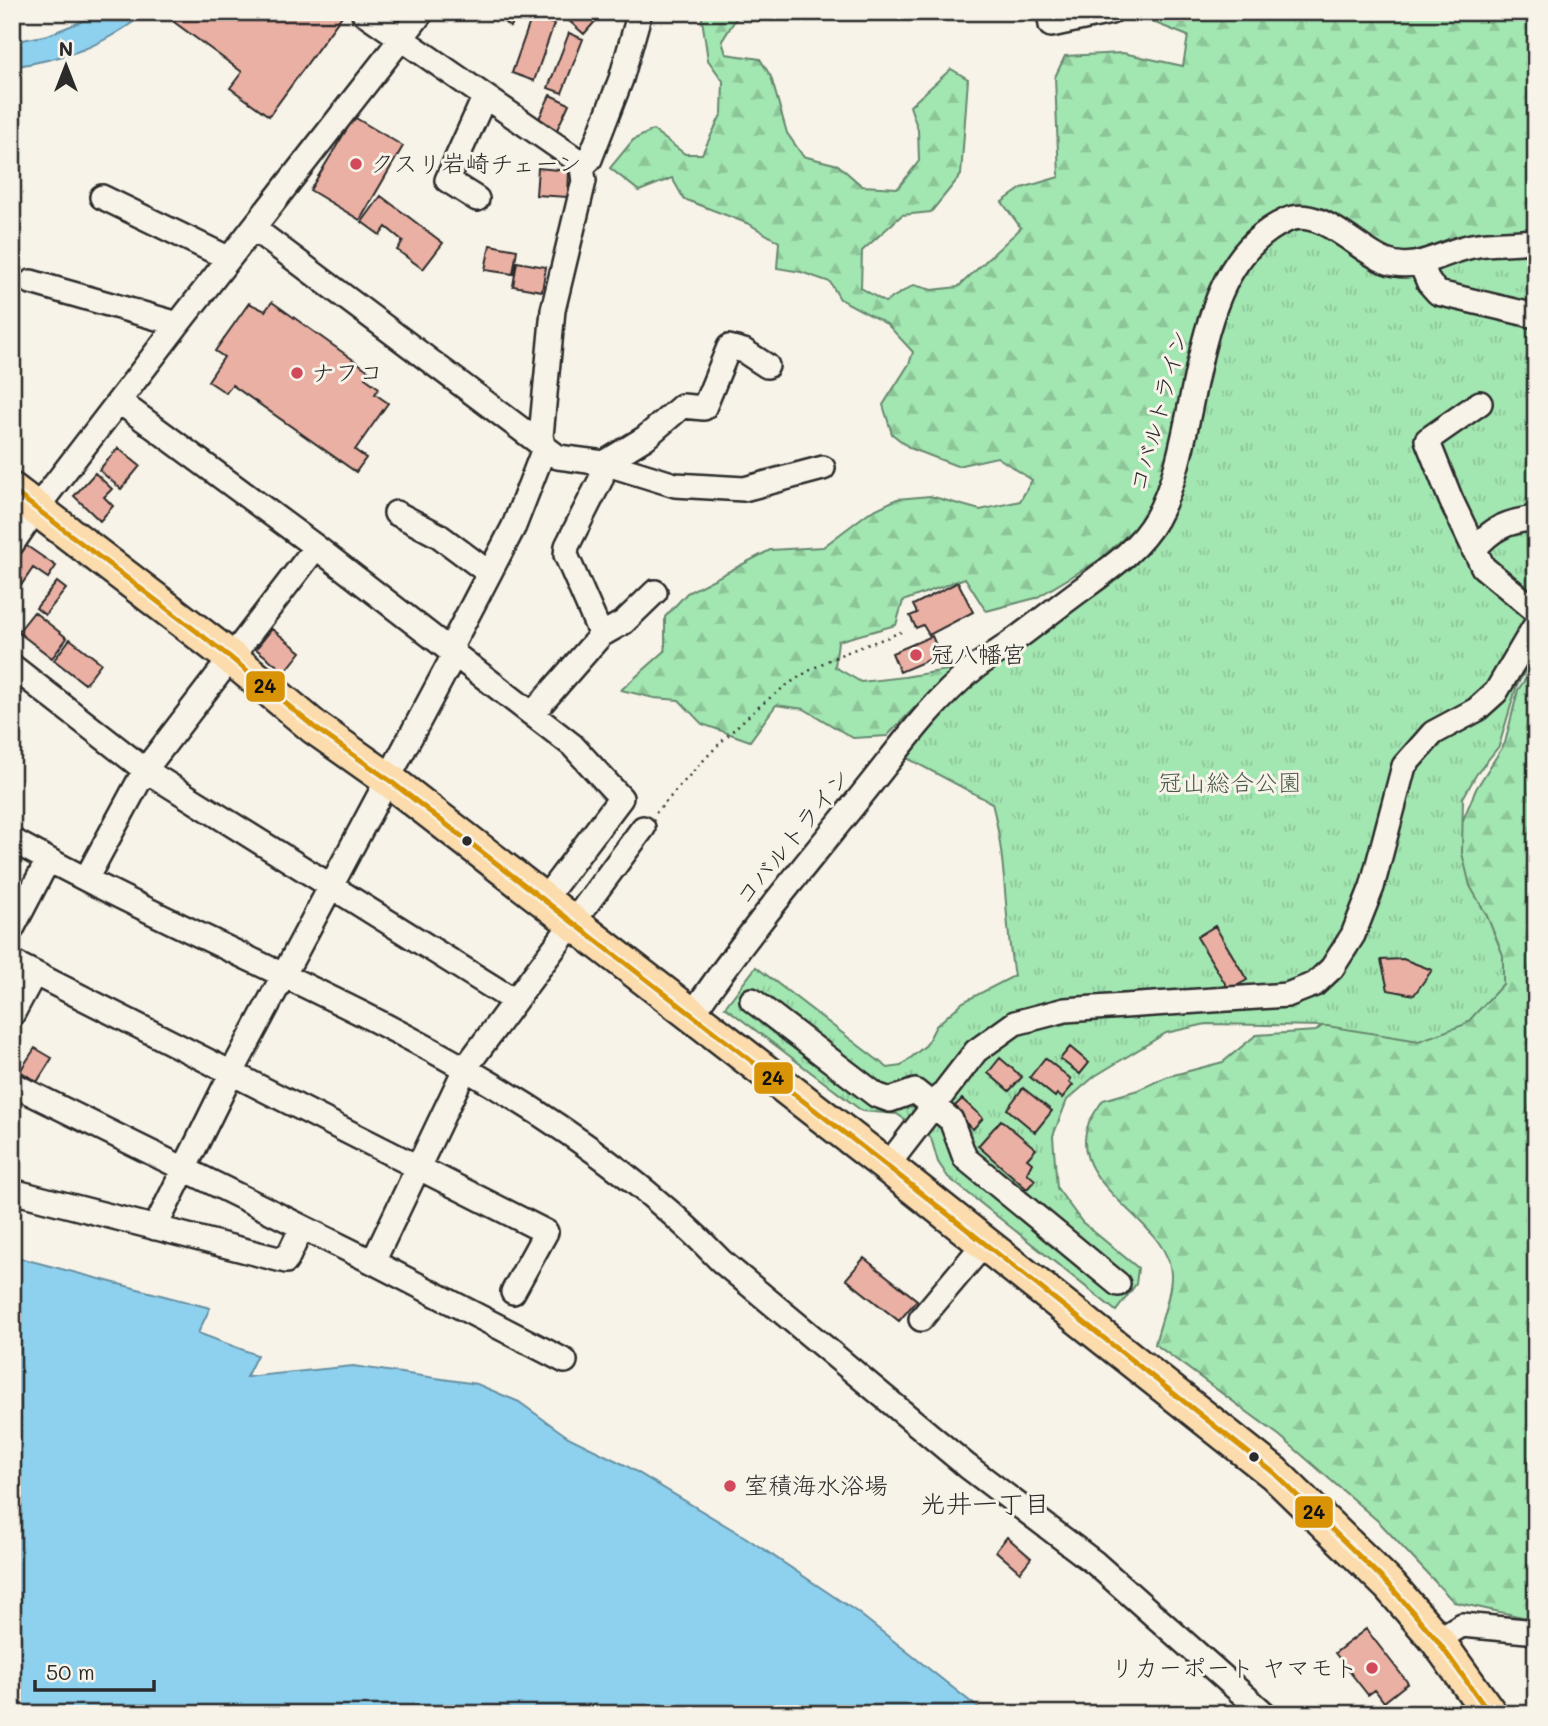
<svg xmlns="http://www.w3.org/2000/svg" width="1548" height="1726" viewBox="0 0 1548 1726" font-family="Mali,'Klee One',sans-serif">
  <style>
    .forest { fill: url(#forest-firs); stroke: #66886e; stroke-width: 2 }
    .park { fill: url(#park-tufts); stroke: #66886e; stroke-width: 2 }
    .water { fill: #8ed1ef; stroke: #668fa1; stroke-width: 2 }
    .building { fill: #eab0a3; stroke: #2b2b2b; stroke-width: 2 }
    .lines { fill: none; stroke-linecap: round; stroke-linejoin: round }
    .minor-casing { stroke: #2b2b2b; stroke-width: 28 }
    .highway-casing { stroke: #2b2b2b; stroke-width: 38 }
    .path { stroke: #2b2b2b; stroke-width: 2.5; stroke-dasharray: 2 5; stroke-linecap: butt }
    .minor { stroke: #f7f3e8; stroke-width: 23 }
    .highway { stroke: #fcdcac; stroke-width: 33 }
    .bus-1-casing { stroke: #f7f3e8; stroke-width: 10 }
    .bus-1 { stroke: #d89406; stroke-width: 5 }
    .poi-dot { fill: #d1495b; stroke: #f7f3e8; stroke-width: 2.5 }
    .bus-dot { fill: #2b2b2b; stroke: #f7f3e8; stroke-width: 2.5 }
    .labels { text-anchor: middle; stroke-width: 6; stroke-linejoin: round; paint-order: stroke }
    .poi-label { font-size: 24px; fill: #2b2b2b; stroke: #f7f3e8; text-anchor: start }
    .street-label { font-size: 24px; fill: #2b2b2b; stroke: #f7f3e8 }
    .park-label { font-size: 24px; fill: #495a4c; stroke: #f7f3e8 }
    .neighbourhood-label { font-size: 26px; fill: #2b2b2b; stroke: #f7f3e8 }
    .line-badge { stroke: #f7f3e8; stroke-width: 2.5 }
    .pale-badge-label { font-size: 19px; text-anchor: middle; font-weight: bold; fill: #111 }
  </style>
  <defs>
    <pattern id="forest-firs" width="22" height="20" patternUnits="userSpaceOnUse" patternTransform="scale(1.75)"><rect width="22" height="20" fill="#a2e6b1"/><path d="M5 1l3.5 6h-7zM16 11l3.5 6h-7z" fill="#8cc598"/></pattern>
    <pattern id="park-tufts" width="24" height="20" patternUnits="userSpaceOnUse" patternTransform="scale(1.75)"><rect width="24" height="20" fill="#a2e6b1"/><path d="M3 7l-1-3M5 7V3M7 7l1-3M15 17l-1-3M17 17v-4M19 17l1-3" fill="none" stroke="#8cc598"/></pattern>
  </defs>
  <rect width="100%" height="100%" fill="#f7f3e8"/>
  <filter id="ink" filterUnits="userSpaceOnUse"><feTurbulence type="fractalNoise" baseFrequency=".0143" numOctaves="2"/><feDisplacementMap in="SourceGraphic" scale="14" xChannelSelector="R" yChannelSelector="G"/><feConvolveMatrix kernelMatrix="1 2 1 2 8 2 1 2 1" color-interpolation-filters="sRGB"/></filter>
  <g filter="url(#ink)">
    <path class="forest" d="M 701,12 L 740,12 L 722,41 L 726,54 L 760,59 L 771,77 L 787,133 L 803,156 L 838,165 L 862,186 L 898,188 L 919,161 L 918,130 L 910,106 L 951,69 L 968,79 L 961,175 L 931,212 L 902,215 L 862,251 L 861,288 L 885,302 L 914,285 L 932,290 L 958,287 L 1021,228 L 1002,202 L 1022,188 L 1059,177 L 1055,77 L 1065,56 L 1123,53 L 1183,66 L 1188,36 L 1145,19 L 1155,12 L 1536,12 L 1536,230 L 1160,506 L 1099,560 L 1036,598 L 986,611 L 965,578 L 903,601 L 896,625 L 838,641 L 835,667 L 861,682 L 904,677 L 953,669 L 985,648 L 972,703 L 925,697 L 887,736 L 853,738 L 804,709 L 776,705 L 750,741 L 702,724 L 679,700 L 654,698 L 621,690 L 665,651 L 665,617 L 687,593 L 770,550 L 823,547 L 868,513 L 897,499 L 930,496 L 980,510 L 1020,501 L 1032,480 L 997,457 L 957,466 L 910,448 L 892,434 L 883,405 L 909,364 L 913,352 L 887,324 L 840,299 L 830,282 L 801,272 L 777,268 L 779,242 L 749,224 L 684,199 L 672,178 L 639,191 L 610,168 L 633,140 L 653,130 L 685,154 L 702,154 L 722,113 L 723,81 L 708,60 Z
      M 1536,663 L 1536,1620 L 1454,1602 L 1379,1522 L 1280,1436 L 1155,1344 C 1160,1323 1171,1297 1171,1276 C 1172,1222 1069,1189 1087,1128 C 1090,1118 1098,1108 1103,1100 L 1138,1090 L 1166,1077 L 1223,1062 L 1256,1035 L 1316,1031 L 1333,1016 L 1458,832 L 1476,789 L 1505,743 L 1518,690 Z"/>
    <path class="park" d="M 1297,226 L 1315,227 L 1345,243 L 1441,262 L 1536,245 L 1536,654 L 1517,685 L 1499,746 L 1476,775 L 1463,798 L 1462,853 L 1470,886 L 1487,916 L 1503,955 L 1503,984 L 1466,1024 L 1419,1041 L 1327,1026 L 1206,1024 L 1166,1033 L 1095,1076 L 1067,1100 L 1053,1136 L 1057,1188 L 1082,1222 L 1138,1268 L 1136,1284 L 1116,1311 L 948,1177 L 938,1162 L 931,1138 L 897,1114 L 862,1111 L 725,1007 L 756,967 L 888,1068 L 901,1066 L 926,1045 L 936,1026 L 963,1002 L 1014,976 C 1004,918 1007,860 992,803 L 903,756 L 976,675 L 1135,565 L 1159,534 L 1222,308 L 1257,250 Z"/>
    <path class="water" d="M 105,12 L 147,12 C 100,48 70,57 12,67 L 12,42 L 48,35 Z
      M 12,1256 L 210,1308 L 198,1333 L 257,1355 L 246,1377 L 353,1366 L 477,1384 L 519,1402 L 568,1437 L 625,1465 L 745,1537 L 857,1612 L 986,1714 L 12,1714 Z"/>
    <path class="building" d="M 181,12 L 343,12 L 344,13 L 269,116 L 230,88 L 242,72 L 174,22 Z
      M 492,12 L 523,12 L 510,27 Z
      M 559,12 L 593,12 L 599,17 L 584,34 Z
      M 532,16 L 554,24 L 534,81 L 512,73 Z
      M 569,33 L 583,39 L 562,93 L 548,88 Z
      M 550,95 L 569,104 L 554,136 L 535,127 Z
      M 354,117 L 403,146 L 360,220 L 310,190 Z
      M 538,168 L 569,171 L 568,197 L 536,195 Z
      M 381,196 L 443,243 L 423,269 L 397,250 L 403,241 L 386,227 L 380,235 L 362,222 Z
      M 490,245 L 517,250 L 513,274 L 485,270 Z
      M 517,262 L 546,267 L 542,291 L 513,286 Z
      M 272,302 L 369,371 L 365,378 L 379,388 L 375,394 L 388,403 L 355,450 L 366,458 L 356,472 L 232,385 L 226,393 L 208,381 L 224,357 L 215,351 L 249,303 L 265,311 Z
      M 118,448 L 140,466 L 121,489 L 99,470 Z
      M 95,473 L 112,489 L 104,497 L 113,506 L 100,521 L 74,496 Z
      M 21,542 L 56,566 L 48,578 L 33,568 L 22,584 L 12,577 L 12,554 Z
      M 57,582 L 66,589 L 45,615 L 36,608 Z
      M 958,582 L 973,612 L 929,635 L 923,625 L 916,628 L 910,616 L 917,613 L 913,605 Z
      M 34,612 L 67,638 L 52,658 L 18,632 Z
      M 272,629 L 301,652 L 285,672 L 256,649 Z
      M 932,636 L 940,655 L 900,672 L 892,653 Z
      M 70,639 L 101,663 L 85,684 L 54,660 Z
      M 1215,926 L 1247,980 L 1229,990 L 1197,937 Z
      M 1403,959 L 1432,970 L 1414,995 L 1388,990 L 1381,960 Z
      M 1070,1047 L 1089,1063 L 1080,1074 L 1060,1059 Z
      M 35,1048 L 52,1058 L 37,1082 L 20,1071 Z
      M 1000,1058 L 1022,1077 L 1009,1091 L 988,1073 Z
      M 1045,1058 L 1071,1079 L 1069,1082 L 1073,1085 L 1062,1098 L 1057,1094 L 1055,1097 L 1030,1077 Z
      M 1023,1088 L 1052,1111 L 1035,1132 L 1007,1109 Z
      M 962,1099 L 983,1118 L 973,1129 L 951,1110 Z
      M 1001,1120 L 1036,1149 L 1027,1159 L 1032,1163 L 1027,1173 L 1035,1180 L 1027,1189 L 978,1146 Z
      M 864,1258 L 917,1300 L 899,1321 L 846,1279 Z
      M 1007,1537 L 1031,1558 L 1020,1572 L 996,1551 Z
      M 1366,1629 L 1408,1683 L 1384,1702 L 1375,1690 L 1368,1695 L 1335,1653 Z"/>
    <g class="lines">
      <g class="minor-casing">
        <path id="minor" d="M 1049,12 L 1051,25 L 1111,12
          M 582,167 L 590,159 L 621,79 L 640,12
          M 102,197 L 228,258
          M 477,199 L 447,180 L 484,98
          M 253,228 L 558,457 L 604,463 L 675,485 L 744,489 L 823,468
          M 1421,264 L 1429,283 L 1438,293 L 1536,316
          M 31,282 L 178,324
          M 120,402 L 316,547 L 572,745 L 621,798 L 543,901
          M 1480,403 L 1427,440 L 1451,500 L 1483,567 L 1536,611
          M 396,513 L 438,535 L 489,573
          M 12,544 L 36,509 L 178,324 L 422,12
          M 1474,550 C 1491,528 1509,521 1536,518
          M 601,635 L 566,555 L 567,546 L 601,479 L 604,463 L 645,438 L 682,406 L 704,408 L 729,347 L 744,351 L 767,366
          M 12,666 L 145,770 L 513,1000
          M 532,714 L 601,635 L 624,622 L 655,592
          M 12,840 C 251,973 527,1059 721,1261 L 967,1466 L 1095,1563 L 1265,1714
          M 86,879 L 145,770 L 316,547
          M 12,929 L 48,860
          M 12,962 L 546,1232 L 513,1292
          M 752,1000 L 876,1095 L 890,1100 L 915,1091 L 951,1120 L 965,1158 L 1118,1284
          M 12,1015 L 34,974
          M 691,1016 C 744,938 803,868 861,796 C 897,752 928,706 972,670 C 984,660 997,653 1009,644 C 1034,626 1057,607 1082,589 C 1109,569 1139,549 1156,519 C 1205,432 1184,266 1287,220 C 1320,206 1356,249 1385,261 C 1418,274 1445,249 1478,245 C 1497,242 1516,244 1536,240
          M 12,1084 L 373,1262 L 565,1361
          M 887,1166 L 976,1051 L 1015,1023 L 1065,1010 L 1287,995 L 1315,984 L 1332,968 L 1353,935 L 1372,887 L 1404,766 L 1433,733 L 1476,710 L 1496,692 L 1536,624
          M 12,1191 L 286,1261 L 302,1227
          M 155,1228 L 231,1074 L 454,655 L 453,643 L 514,526 L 544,449 L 541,436 L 553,310 L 584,181 L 582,167 L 577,160 L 363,12
          M 373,1262 L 466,1067 L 643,828
          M 921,1319 L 984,1244
          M 1437,1640 L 1462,1625 L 1536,1632"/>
      </g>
      <g class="highway-casing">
        <path id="highway" d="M 12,490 L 230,657 L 314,727 L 389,780 L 887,1166 L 1274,1473 L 1390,1586 L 1437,1640 L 1490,1714"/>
      </g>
      <path class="path" d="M 656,813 C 706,757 757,697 825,662 C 849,650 877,642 901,632"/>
      <use href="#minor" class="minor"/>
      <use href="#highway" class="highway"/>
      <g class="bus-1-casing">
        <path id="bus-1" d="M 12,490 L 230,657 L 314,727 L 389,780 L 887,1166 L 1274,1473 L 1390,1586 L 1437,1640 L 1490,1714"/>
      </g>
      <use href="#bus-1" class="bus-1"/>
    </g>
  </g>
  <g class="poi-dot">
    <circle cx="356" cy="164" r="7"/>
    <circle cx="297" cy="373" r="7"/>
    <circle cx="916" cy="655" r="7"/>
    <circle cx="730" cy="1486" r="7"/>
    <circle cx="1372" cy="1668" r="7"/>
  </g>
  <g class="bus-dot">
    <circle cx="467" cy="841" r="6"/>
    <circle cx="1254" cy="1457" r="6"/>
  </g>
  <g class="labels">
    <g class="poi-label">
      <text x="370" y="172">クスリ岩崎チェーン</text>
      <text x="311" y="381">ナフコ</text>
      <text x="930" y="663">冠八幡宮</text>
      <text x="744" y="1494">室積海水浴場</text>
      <text x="1358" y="1676" text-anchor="end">リカーポート ヤマモト</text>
    </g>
    <g class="street-label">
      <text transform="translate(1159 411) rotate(-75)" y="8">コバルトライン</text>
      <text transform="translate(793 837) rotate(-51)" y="8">コバルトライン</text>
    </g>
    <g class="park-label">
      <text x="1230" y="791">冠山総合公園</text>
    </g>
    <g class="neighbourhood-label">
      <text x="985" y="1513">光井一丁目</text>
    </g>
  </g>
  <g class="line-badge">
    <rect x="245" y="670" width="41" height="33" rx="7" fill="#d89406"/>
    <rect x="753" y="1061" width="41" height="34" rx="7" fill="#d89406"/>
    <rect x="1294" y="1495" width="40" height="34" rx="7" fill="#d89406"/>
  </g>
  <g class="pale-badge-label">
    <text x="265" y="693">24</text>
    <text x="773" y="1085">24</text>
    <text x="1314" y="1519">24</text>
  </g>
  <rect width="1548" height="1726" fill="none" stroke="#f7f3e8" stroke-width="42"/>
  <rect x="21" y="21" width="1506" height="1684" fill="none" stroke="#2b2b2b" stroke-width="2.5" filter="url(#ink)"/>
  <g transform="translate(66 66)" stroke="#f7f3e8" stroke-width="5" paint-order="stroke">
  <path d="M0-5L12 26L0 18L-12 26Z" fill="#2b2b2b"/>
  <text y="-10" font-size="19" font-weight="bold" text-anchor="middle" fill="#2b2b2b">N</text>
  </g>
  <path d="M35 1680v10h119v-10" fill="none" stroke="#2b2b2b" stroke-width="3.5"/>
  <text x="46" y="1680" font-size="21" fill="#2b2b2b" stroke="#f7f3e8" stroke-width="5" paint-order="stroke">50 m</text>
</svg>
